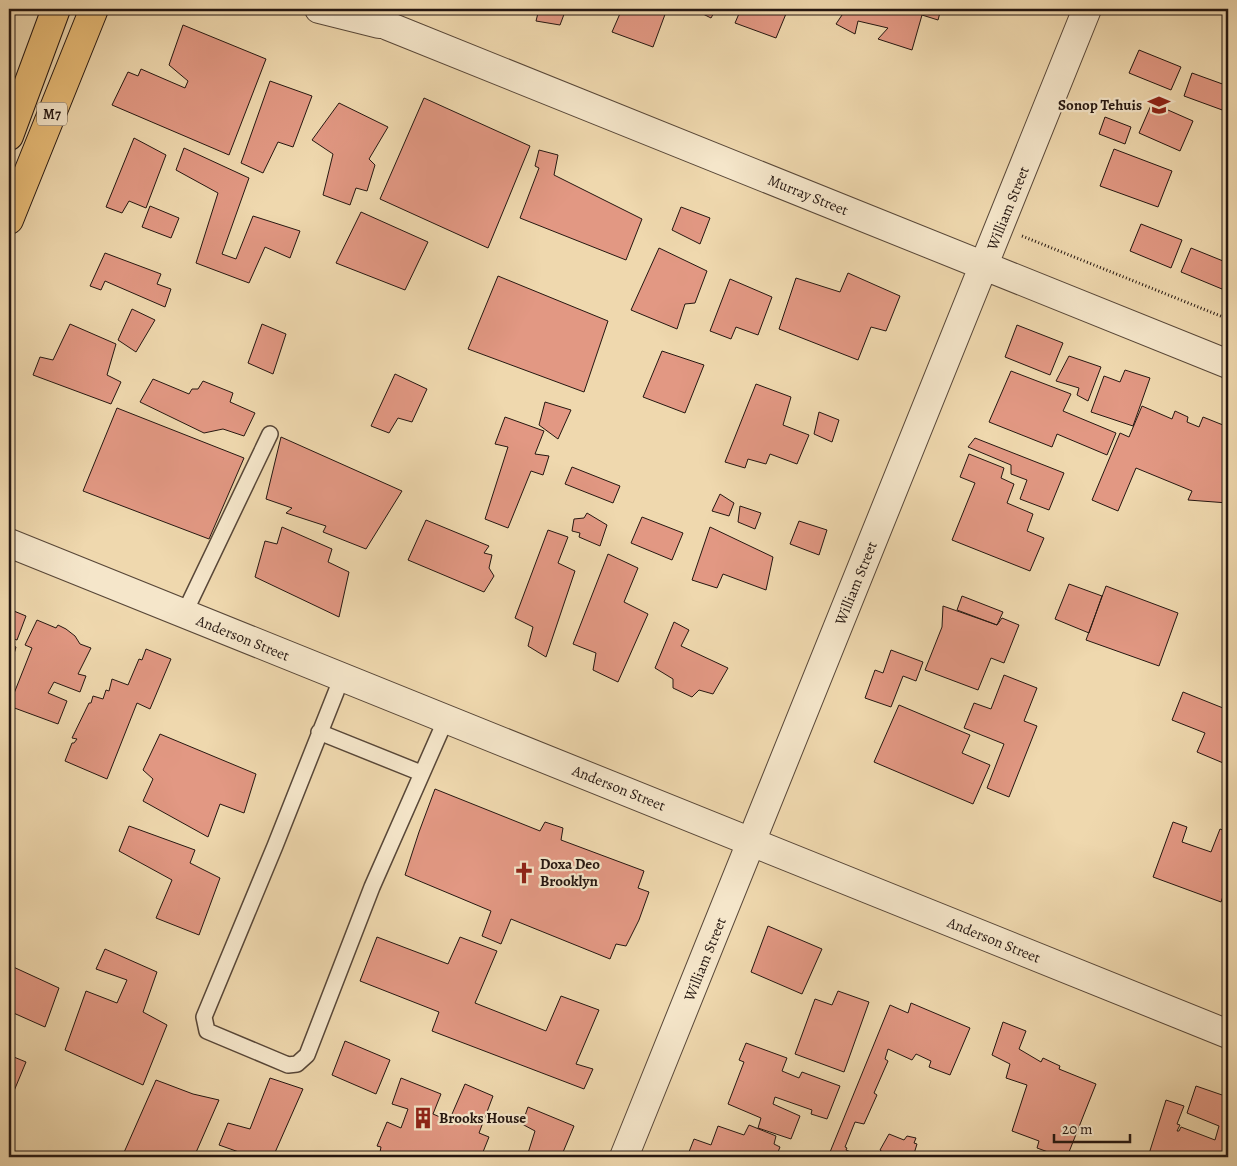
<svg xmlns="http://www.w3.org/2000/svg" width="1237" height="1166" viewBox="0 0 1237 1166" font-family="Alegreya,serif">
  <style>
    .building { fill: #e29883; stroke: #251711 }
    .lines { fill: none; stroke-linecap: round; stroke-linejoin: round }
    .service-casing { stroke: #584738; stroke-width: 18 }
    .minor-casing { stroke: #584738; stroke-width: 30 }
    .primary-casing { stroke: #251711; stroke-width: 30 }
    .path { stroke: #251711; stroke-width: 3; stroke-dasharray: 1 2.5; stroke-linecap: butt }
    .service { stroke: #f5e6ca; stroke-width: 15 }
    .minor { stroke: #f5e6ca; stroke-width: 28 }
    .primary { stroke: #e8bc77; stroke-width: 28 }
    .labels { text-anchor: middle; stroke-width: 4.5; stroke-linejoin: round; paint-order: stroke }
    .shield { fill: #f5e6ca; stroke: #635548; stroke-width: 1 }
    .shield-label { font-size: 14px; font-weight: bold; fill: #251711 }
    .poi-label { font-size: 15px; font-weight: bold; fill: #251711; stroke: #f5e6ca; text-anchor: start }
    .street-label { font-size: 15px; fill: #251711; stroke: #f5e6ca }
  </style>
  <rect width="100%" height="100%" fill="#efd8ae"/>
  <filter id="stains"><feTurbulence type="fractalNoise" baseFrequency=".004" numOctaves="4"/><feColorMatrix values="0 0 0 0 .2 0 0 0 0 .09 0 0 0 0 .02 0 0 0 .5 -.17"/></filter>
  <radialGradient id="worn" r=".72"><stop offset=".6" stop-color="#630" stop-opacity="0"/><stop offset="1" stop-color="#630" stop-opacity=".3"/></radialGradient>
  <path class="building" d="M 539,9 L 566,9 L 560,25 L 536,21 Z
    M 622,9 L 667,9 L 653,47 L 612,32 Z
    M 693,9 L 716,9 L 711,18 Z
    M 741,9 L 788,9 L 776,38 L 735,23 Z
    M 846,9 L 941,9 L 938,20 L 922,15 L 912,50 L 878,39 L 888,28 L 858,21 L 855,34 L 836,24 Z
    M 183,25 L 266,59 L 229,155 L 112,105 L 128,72 L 138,76 L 141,69 L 185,88 L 188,81 L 169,65 Z
    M 1139,50 L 1181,67 L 1171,90 L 1129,73 Z
    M 1192,73 L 1228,86 L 1228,101 L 1225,111 L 1184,96 Z
    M 270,81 L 312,96 L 293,147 L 278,142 L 263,173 L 241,163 Z
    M 424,98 L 530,146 L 488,248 L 380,199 Z
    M 339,103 L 388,127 L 369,159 L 375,165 L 367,191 L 356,188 L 350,205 L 323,195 L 333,154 L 312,140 Z
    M 1152,103 L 1193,121 L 1180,151 L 1139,133 Z
    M 1105,117 L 1131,127 L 1125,144 L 1099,134 Z
    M 134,138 L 166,155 L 146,208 L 129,201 L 122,213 L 106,207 Z
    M 184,148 L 249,178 L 222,254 L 236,259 L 253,216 L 300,231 L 290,258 L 265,247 L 249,283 L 196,263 L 218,193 L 176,170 Z
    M 1114,149 L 1172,171 L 1158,207 L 1100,186 Z
    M 539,150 L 558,155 L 554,175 L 642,219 L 626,260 L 520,218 L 539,168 L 535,166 Z
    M 150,206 L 179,218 L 171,238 L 142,227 Z
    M 681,207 L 710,218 L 700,244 L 672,230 Z
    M 361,212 L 428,242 L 405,290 L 336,263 Z
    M 1141,224 L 1182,240 L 1171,268 L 1130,251 Z
    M 659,248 L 707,271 L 695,303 L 685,304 L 677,329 L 631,310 Z
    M 1191,248 L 1228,263 L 1228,273 L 1222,289 L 1181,272 Z
    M 105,253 L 161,274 L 157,284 L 171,289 L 165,307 L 105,281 L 101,290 L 90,286 Z
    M 848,273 L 900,296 L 886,331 L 871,327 L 858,360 L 779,329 L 796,278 L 840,292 Z
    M 498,276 L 608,321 L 584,392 L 468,349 Z
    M 730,279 L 772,297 L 758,335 L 736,327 L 731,339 L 710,331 Z
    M 132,309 L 155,320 L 136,352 L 118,340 Z
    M 70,324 L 116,344 L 107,375 L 121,382 L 111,404 L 33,375 L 40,357 L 53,360 Z
    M 262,324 L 286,334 L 273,374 L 248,363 Z
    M 1017,325 L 1063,343 L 1050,375 L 1005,357 Z
    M 662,351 L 704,365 L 685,413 L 643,397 Z
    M 1069,356 L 1101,367 L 1088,401 L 1077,395 L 1079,388 L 1056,381 Z
    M 1125,370 L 1150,378 L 1133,426 L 1091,412 L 1104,376 L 1120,382 Z
    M 1011,371 L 1071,394 L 1063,411 L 1116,433 L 1107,455 L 1057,434 L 1052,447 L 989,422 Z
    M 395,374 L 427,389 L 412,422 L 398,418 L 389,433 L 371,426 Z
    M 153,379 L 189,394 L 192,389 L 198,389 L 203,381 L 233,393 L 230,402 L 255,413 L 244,436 L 223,429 L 204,433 L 140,402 Z
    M 756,384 L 791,397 L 783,425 L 809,435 L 797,464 L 770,454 L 766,464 L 748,459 L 745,468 L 725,462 Z
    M 545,402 L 571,410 L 558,439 L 539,425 Z
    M 1142,406 L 1172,419 L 1175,411 L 1188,417 L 1187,422 L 1199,427 L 1203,417 L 1228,427 L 1228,503 L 1188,500 L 1192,491 L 1136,468 L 1118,511 L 1092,500 L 1120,433 L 1129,437 Z
    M 117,408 L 244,458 L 209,539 L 83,491 Z
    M 819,412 L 839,420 L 832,442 L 814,434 Z
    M 505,417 L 544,431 L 535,454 L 549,456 L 543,475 L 531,471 L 508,528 L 485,519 L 508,447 L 495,444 Z
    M 281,437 L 402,491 L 366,549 L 323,532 L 326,526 L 286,513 L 292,508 L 266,499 Z
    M 975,438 L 1064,473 L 1049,510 L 1020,499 L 1027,480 L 1011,474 L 1011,465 L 968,447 Z
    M 969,454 L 1004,468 L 1001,478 L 1014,484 L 1007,503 L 1033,514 L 1027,531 L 1044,538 L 1030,571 L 952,540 L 975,483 L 960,477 Z
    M 572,467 L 620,486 L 613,503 L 565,484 Z
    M 720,494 L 734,503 L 729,516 L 712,511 Z
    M 740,506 L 761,513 L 755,529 L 738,522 Z
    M 587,513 L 607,525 L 600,546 L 579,537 L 580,533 L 572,531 L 574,519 L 584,518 Z
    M 642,517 L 683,533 L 672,560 L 631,543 Z
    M 426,520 L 489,546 L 484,553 L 492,555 L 489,568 L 494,576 L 484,592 L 408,560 Z
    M 799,521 L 827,530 L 819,555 L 790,544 Z
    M 282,527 L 332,549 L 328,562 L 349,572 L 339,617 L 255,577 L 265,541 L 277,544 Z
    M 710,527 L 773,557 L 766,590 L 723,574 L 717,588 L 692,580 Z
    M 548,530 L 568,537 L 558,563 L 575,571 L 546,657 L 528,646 L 533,627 L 515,618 Z
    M 608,554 L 638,568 L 624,602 L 648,614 L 618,682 L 593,670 L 596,653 L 573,644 Z
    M 1069,584 L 1102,596 L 1089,633 L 1055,619 Z
    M 1106,586 L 1178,613 L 1159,666 L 1086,640 Z
    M 962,596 L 1003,612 L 997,625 L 957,610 Z
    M 943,606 L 997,625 L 1002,618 L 1019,625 L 1004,663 L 991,658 L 978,690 L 925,670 L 942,627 Z
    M 9,609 L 26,616 L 17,640 L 9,637 Z
    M 37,620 L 56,628 L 58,625 L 66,629 L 75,636 L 80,644 L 91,648 L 78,674 L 86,676 L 80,692 L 54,682 L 48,693 L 67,701 L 58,724 L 9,706 L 32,648 L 25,645 Z
    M 674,622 L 689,630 L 681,646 L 728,668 L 713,694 L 699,690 L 692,697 L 673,688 L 673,679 L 655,668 Z
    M 9,644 L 16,647 L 14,654 L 9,653 Z
    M 146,649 L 171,659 L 150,709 L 137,703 L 107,779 L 65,761 L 72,743 L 74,743 L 77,739 L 72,738 L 89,703 L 91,703 L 93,696 L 103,699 L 106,690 L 109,691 L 112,679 L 128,685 L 139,659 L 142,660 Z
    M 891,650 L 923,662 L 916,681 L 903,676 L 891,707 L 865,698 L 875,670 L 883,673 Z
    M 1004,675 L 1037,688 L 1024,721 L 1037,726 L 1009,797 L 987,788 L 1004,744 L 964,728 L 974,703 L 991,709 Z
    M 1183,692 L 1228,710 L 1228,765 L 1197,752 L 1205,733 L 1172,720 Z
    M 899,705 L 970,735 L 962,753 L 990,765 L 973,804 L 874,762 Z
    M 160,734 L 256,774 L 244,813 L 220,804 L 208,837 L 143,801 L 153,779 L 143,770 Z
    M 435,789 L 540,831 L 545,822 L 563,828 L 561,840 L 644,871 L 638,888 L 649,892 L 639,920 L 626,946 L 616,944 L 610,959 L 511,919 L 501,944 L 482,936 L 491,911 L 405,875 L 419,832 Z
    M 1173,822 L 1187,827 L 1182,842 L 1211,852 L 1220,829 L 1228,832 L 1228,882 L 1221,902 L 1153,877 Z
    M 129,826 L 195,850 L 190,863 L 220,878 L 199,935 L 156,918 L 172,880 L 119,851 Z
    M 768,926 L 822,949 L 802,994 L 751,972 Z
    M 377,937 L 448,964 L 460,937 L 497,951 L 475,1003 L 546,1031 L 561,996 L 599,1010 L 576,1064 L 593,1069 L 584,1089 L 432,1031 L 439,1012 L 360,981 Z
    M 105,949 L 157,972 L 143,1012 L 167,1025 L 143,1085 L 65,1050 L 86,991 L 117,1003 L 127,980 L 96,969 Z
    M 9,965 L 59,988 L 45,1027 L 9,1011 Z
    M 838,991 L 869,1002 L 844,1072 L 795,1054 L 815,999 L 832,1005 Z
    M 911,1003 L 970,1028 L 950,1075 L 929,1067 L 931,1061 L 916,1054 L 912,1060 L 888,1049 L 885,1059 L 888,1061 L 874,1093 L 877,1095 L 864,1124 L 855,1122 L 845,1147 L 847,1148 L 846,1150 L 860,1156 L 861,1153 L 873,1157 L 828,1157 L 890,1005 L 908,1013 Z
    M 1003,1022 L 1026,1031 L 1019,1049 L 1041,1062 L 1043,1058 L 1060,1066 L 1059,1069 L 1096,1084 L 1067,1157 L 1062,1157 L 1037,1148 L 1039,1141 L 1012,1131 L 1027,1085 L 1006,1078 L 1010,1064 L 992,1055 Z
    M 345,1041 L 390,1060 L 376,1094 L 332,1075 Z
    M 746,1043 L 787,1058 L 782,1071 L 799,1078 L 802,1072 L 840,1086 L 827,1119 L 811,1114 L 812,1110 L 775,1097 L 773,1104 L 800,1116 L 791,1139 L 758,1128 L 761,1118 L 728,1104 L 744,1062 L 739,1060 Z
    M 9,1055 L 26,1062 L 9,1103 Z
    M 270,1078 L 303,1089 L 273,1157 L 253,1157 L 219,1145 L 228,1123 L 250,1129 Z
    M 401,1078 L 441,1094 L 433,1114 L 449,1121 L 465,1084 L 493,1096 L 479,1133 L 489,1137 L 481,1157 L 379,1157 L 381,1147 L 377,1146 L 387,1122 L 401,1128 L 408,1109 L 392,1104 Z
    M 156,1080 L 193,1094 L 219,1100 L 194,1157 L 122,1157 Z
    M 1196,1086 L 1228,1097 L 1228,1157 L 1148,1157 L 1166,1100 L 1184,1106 L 1177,1124 L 1180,1125 L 1177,1131 L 1179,1131 L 1181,1127 L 1215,1140 L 1219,1126 L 1187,1113 Z
    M 528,1107 L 574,1126 L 561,1157 L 539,1157 L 528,1153 L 535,1131 L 522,1124 Z
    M 749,1125 L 776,1136 L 774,1144 L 780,1147 L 776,1157 L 687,1157 L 694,1139 L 711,1145 L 718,1126 L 744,1135 Z
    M 889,1134 L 904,1140 L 907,1136 L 916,1138 L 914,1143 L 917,1144 L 913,1157 L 884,1157 L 885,1154 L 880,1150 Z"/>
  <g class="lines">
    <g class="service-casing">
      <path id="service" d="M 184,614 L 270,434
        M 342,677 L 275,846 L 204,1017 L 207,1031 L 288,1065 L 297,1064 L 307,1055 L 372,887 L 446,719
        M 319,732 L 421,773"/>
    </g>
    <g class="minor-casing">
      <path id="minor" d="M 319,9 L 379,24
        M 362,9 L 388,26 L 1228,364
        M 9,543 L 1228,1034
        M 624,1157 L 1087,9"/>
    </g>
    <g class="primary-casing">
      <path id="primary" d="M 9,136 L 56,9
        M 9,220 L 94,9"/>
    </g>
    <path class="path" d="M 1022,236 L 1228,319"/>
    <use href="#service" class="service"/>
    <use href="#minor" class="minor"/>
    <use href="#primary" class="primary"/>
  </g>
  <defs>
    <g id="university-bare" transform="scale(1.725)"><path d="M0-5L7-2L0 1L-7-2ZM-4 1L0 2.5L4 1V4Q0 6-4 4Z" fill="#8f2418" stroke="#f5e6ca" stroke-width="2.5" paint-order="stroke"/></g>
    <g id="church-bare" transform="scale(1.725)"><path d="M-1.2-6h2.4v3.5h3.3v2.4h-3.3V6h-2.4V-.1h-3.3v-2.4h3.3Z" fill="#8f2418" stroke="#f5e6ca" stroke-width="2.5" paint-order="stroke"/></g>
    <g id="building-bare" transform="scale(1.725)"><path d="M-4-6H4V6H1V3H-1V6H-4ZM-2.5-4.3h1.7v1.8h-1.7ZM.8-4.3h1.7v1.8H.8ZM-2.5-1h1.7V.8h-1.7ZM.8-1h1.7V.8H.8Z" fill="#8f2418" stroke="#f5e6ca" stroke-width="2.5" paint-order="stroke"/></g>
  </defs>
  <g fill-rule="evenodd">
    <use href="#university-bare" x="1159" y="105"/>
    <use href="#church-bare" x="524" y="873"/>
    <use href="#building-bare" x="423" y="1118"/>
  </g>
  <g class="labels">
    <rect class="shield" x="37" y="102.5" width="30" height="23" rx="4"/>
    <g class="shield-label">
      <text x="52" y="119">M7</text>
    </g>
    <g class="poi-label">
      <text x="1142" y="110" text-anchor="end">Sonop Tehuis</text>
      <text x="540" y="869">Doxa Deo<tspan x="540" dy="17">Brooklyn</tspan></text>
      <text x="439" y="1123">Brooks House</text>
    </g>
    <g class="street-label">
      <text transform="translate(808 195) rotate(22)" y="5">Murray Street</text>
      <text transform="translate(1008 208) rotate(-68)" y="5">William Street</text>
      <text transform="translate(856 583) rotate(-68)" y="5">William Street</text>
      <text transform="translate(243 638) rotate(22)" y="5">Anderson Street</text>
      <text transform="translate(619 788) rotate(22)" y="5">Anderson Street</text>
      <text transform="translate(994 940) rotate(22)" y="5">Anderson Street</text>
      <text transform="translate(705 959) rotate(-68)" y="5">William Street</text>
    </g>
  </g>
  <rect width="1237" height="1166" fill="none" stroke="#efd8ae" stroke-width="30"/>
  <rect x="10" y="10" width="1217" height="1146" fill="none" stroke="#251711" stroke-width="2.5"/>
  <rect x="15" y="15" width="1207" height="1136" fill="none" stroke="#251711"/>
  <path d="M1054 1134v8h76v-8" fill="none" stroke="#251711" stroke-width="2.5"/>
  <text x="1062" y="1134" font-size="15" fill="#251711" stroke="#f5e6ca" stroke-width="4" paint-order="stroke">20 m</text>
  <rect width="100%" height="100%" filter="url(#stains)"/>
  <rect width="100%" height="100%" fill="url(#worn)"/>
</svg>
